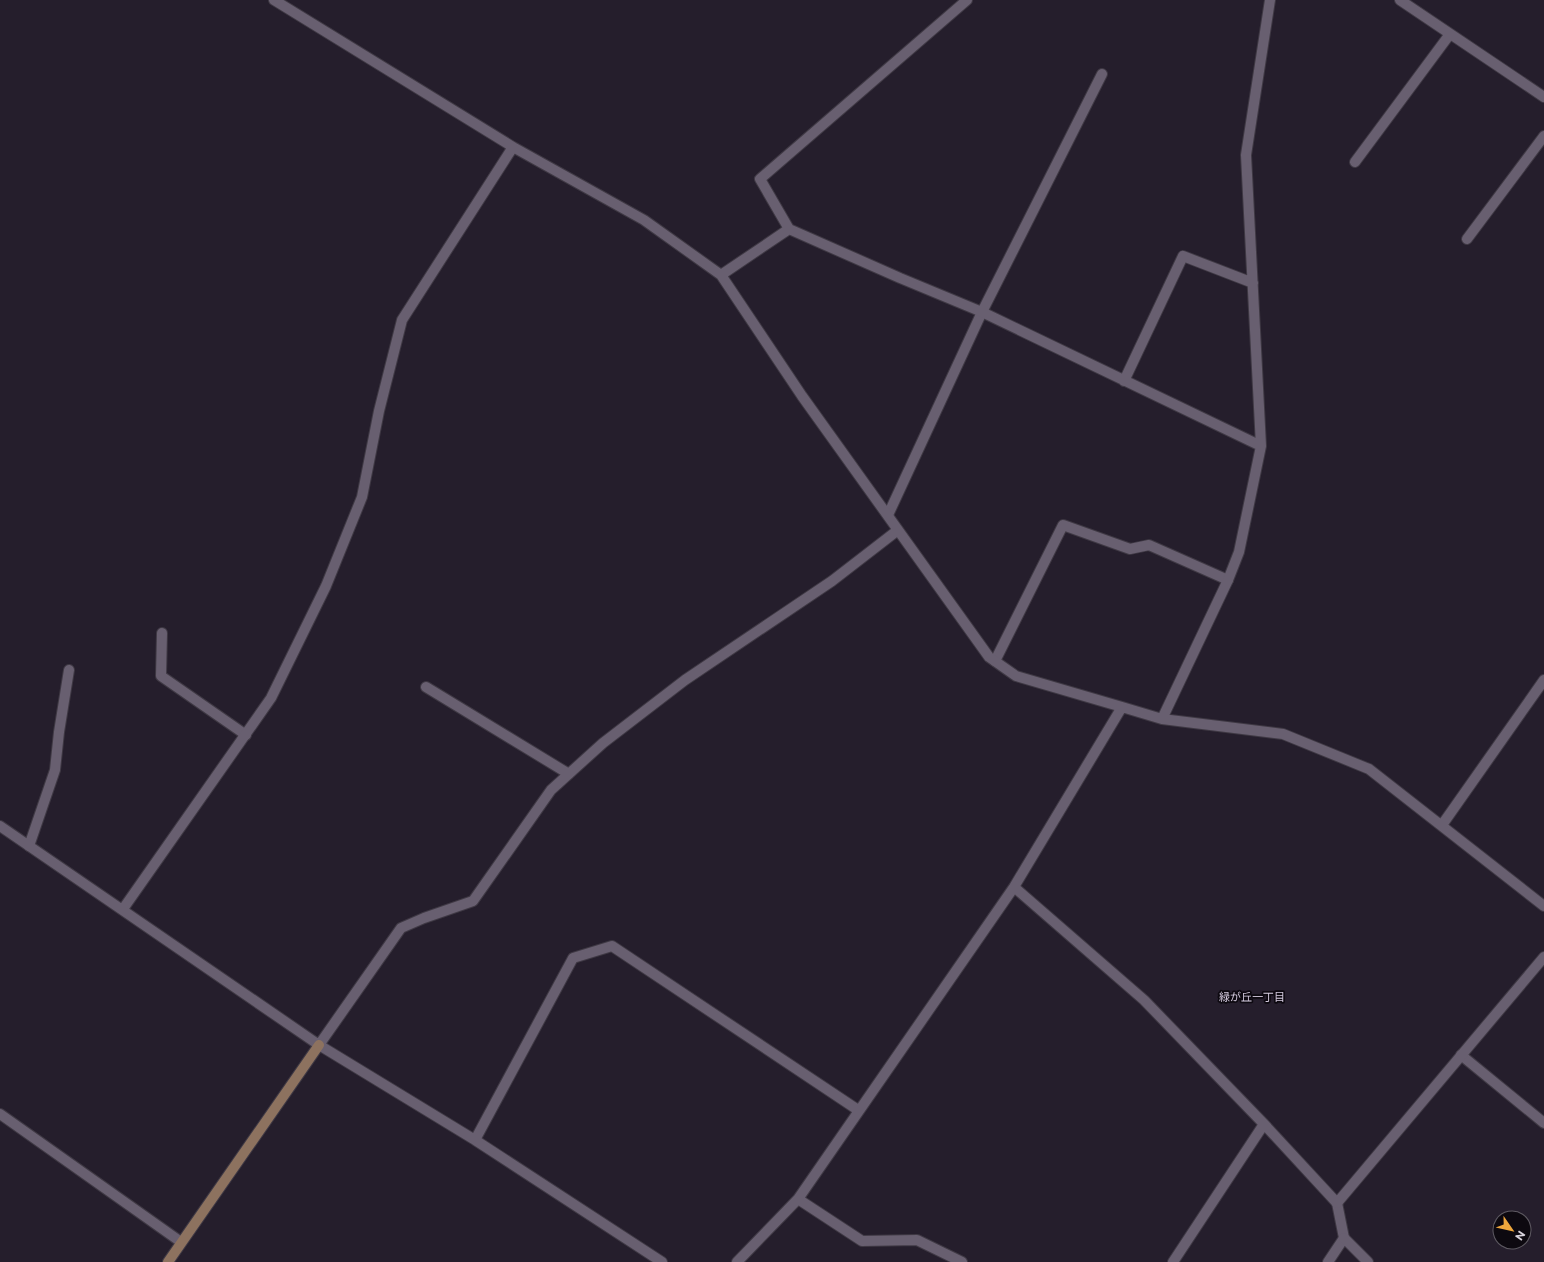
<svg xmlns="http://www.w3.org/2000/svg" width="1544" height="1262" viewBox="0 0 1544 1262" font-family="Montserrat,'Noto Sans JP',sans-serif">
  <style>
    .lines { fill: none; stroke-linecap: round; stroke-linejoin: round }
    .lane-casing { stroke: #3f3944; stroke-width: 12 }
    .street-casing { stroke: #3f3944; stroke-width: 12 }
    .secondary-casing { stroke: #3f3944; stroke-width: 12 }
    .lane { stroke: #685f70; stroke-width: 10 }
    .street { stroke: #685f70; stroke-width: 10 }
    .secondary { stroke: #8d725f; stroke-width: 10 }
    .labels { text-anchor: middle; stroke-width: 3.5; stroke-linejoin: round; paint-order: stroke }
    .neighbourhood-label { font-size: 11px; fill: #d5cbdf; stroke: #0d0910 }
  </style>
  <rect width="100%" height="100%" fill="#251e2c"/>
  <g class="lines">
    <g class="lane-casing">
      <path id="lane" d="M 888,515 L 982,312
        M 162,633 L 161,676 L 246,735
        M 995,661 L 1063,525 L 1130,549 L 1149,545 L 1228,580
        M 29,846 L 55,770 L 59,732 L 69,670
        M 1461,1055 L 1544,1123
        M 0,1114 L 181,1242
        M 1328,1262 L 1344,1238 L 1337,1203"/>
    </g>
    <g class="street-casing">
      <path id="street" d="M 274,0 L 513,147 L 644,220 L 721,275 L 802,396 L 989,657 L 1016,676 L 1122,707 L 1162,719 L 1283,734 L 1369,769 L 1544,906
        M 967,0 L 760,179 L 789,229 L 900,278 L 982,312 L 1261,446
        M 1400,0 L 1544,97
        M 1355,162 L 1450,34
        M 1467,239 L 1544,136
        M 721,275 L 789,229
        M 982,312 L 1102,74
        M 1124,381 L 1183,256 L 1253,283
        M 426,687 L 569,774
        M 1162,719 L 1228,580 L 1239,552 L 1261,446 L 1246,155 L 1270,0
        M 1442,825 L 1544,680
        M 0,826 L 319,1045 L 475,1140 L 662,1262
        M 1014,887 L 1144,1000 L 1264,1124 L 1337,1203 L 1544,957
        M 123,909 L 271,698 L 326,586 L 362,497 L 379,411 L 402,320 L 513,147
        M 319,1045 L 401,928 L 424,918 L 473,901 L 551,790 L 603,743 L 685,680 L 832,581 L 898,530
        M 475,1140 L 573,958 L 612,946 L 858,1110
        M 798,1199 L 862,1241 L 917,1240 L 962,1262
        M 1344,1238 L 1368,1262
        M 737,1262 L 798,1199 L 1014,887 L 1122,707
        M 1173,1262 L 1264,1124"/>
    </g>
    <g class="secondary-casing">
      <path id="secondary" d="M 168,1262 L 319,1045"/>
    </g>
    <use href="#lane" class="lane"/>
    <use href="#street" class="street"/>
    <use href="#secondary" class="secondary"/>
  </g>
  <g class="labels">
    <g class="neighbourhood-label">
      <text x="1252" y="1001">緑が丘一丁目</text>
    </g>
  </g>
  <g transform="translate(1512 1230) rotate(124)"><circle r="19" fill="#0d0910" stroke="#5e5a62"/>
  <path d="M0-3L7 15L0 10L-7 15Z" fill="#efa73d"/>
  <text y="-6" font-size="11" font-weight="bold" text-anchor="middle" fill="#d8d3dd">N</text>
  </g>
</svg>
